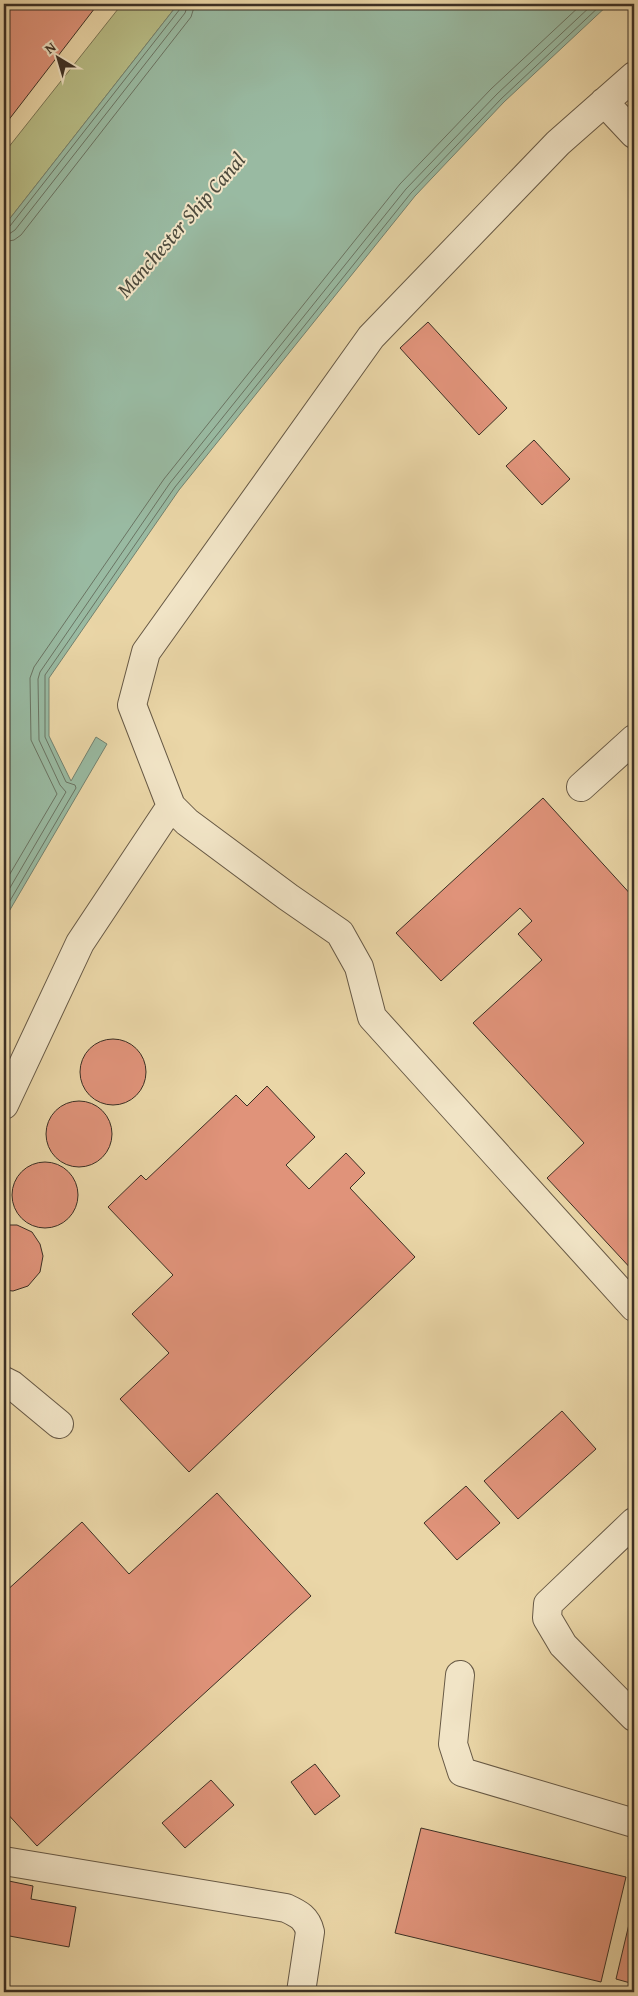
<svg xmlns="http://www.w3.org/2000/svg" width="638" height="1996" viewBox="0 0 638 1996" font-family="'Gentium Book Plus',serif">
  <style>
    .green { fill: #b8bd86; stroke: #7a7655 }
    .water { fill: #99baa2; stroke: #738270 }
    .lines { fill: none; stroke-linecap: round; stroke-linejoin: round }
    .shore { stroke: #6a7463; stroke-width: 1 }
    .building { fill: #e0937a; stroke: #3b2f24 }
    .minor-casing { stroke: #675945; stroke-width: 30 }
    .minor { stroke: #f1e4c6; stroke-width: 28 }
    .labels { text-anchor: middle; stroke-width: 4; stroke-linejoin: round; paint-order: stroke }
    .water-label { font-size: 21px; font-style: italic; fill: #4e4b3d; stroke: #f1e4c6 }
  </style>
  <rect width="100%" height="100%" fill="#ead6a7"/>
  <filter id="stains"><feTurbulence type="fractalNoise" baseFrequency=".004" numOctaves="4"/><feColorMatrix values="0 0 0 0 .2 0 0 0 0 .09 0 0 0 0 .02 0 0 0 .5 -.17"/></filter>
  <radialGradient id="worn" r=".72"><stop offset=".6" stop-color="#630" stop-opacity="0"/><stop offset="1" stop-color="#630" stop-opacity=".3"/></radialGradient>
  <path class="green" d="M 122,4 L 178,4 L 4,226 L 4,153 Z"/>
  <path class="water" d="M 178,4 L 609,4 L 504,102 L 415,196 L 179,490 L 49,678 L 49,736 L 71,781 L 96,737 L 107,744 L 4,920 L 4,226 Z"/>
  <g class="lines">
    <path class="shore" d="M 4,229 L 10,226 L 180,9 L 182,4
      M 4,235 L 9,234 L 15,230 L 185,13 L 188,4
      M 4,242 L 14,240 L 21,235 L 191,17 L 195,4
      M 4,884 L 57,794 L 31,740 L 30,678 L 34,667 L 164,479 L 400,184 L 491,89 L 582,4
      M 4,898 L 66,792 L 60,785 L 39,740 L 38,679 L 40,672 L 170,483 L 406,189 L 497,94 L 593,4
      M 4,911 L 76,788 L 75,785 L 66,782 L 45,737 L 45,675 L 175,487 L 411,193 L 501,99 L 602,4"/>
  </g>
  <path class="building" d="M 4,4 L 98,4 L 4,126 Z
    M 428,322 L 507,408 L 479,435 L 400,348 Z
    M 534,440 L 570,479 L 542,505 L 506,466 Z
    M 543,798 L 634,898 L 634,1272 L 547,1178 L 584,1143 L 473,1023 L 542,960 L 518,934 L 532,921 L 520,908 L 441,981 L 396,933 Z
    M80 1072a33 33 0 1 1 66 0a33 33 0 1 1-66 0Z
    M 267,1086 L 315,1137 L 286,1165 L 309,1189 L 346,1153 L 365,1173 L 350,1188 L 415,1257 L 189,1472 L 120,1399 L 169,1353 L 132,1314 L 173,1275 L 108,1207 L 141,1175 L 146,1180 L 236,1095 L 247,1106 Z
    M46 1134a33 33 0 1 1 66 0a33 33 0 1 1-66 0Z
    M12 1195a33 33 0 1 1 66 0a33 33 0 1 1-66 0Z
    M 4,1225 L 17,1225 L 32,1232 L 40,1244 L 43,1256 L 40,1272 L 28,1286 L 13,1291 L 4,1290 Z
    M 562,1411 L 596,1449 L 518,1519 L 484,1481 Z
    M 466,1486 L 500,1523 L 457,1560 L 424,1523 Z
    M 217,1493 L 311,1596 L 37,1846 L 4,1810 L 4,1593 L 82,1522 L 129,1574 Z
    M 315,1764 L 340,1796 L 315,1815 L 291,1782 Z
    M 211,1780 L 234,1805 L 185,1848 L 162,1823 Z
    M 421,1828 L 626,1877 L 601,1982 L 395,1933 Z
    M 4,1880 L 33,1886 L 31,1899 L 76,1907 L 69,1947 L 4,1935 Z
    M 634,1903 L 634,1984 L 616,1979 Z"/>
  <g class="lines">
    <g class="minor-casing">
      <path id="minor" d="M 634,76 L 558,143 L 371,337 L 146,652 L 132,705 L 171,806 L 187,822 L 288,897 L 340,933 L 359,967 L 372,1017 L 634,1307
        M 604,102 L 634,134
        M 581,787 L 634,739
        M 4,1105 L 80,943 L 171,806
        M 4,1381 L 12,1385 L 59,1424
        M 634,1522 L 548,1604 L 547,1618 L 563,1645 L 634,1717
        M 460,1675 L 453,1744 L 462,1772 L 634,1823
        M 4,1861 L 286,1908 C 299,1914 307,1918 310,1932 L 301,1992"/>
    </g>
    <use href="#minor" class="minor"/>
  </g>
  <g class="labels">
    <g class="water-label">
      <text transform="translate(181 225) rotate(-49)" y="7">Manchester Ship Canal</text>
    </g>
  </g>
  <rect width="638" height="1996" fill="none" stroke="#ead6a7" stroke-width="20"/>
  <rect x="5" y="5" width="628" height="1986" fill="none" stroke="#3b2f24" stroke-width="2.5"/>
  <rect x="10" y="10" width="618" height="1976" fill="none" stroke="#3b2f24"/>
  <g transform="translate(58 58) rotate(322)" stroke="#f1e4c6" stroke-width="4" paint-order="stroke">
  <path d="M0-4L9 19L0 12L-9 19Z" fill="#3b2f24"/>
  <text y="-8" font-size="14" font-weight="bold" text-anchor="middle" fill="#3b2f24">N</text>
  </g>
  <rect width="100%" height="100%" filter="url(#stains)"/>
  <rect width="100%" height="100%" fill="url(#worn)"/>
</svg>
